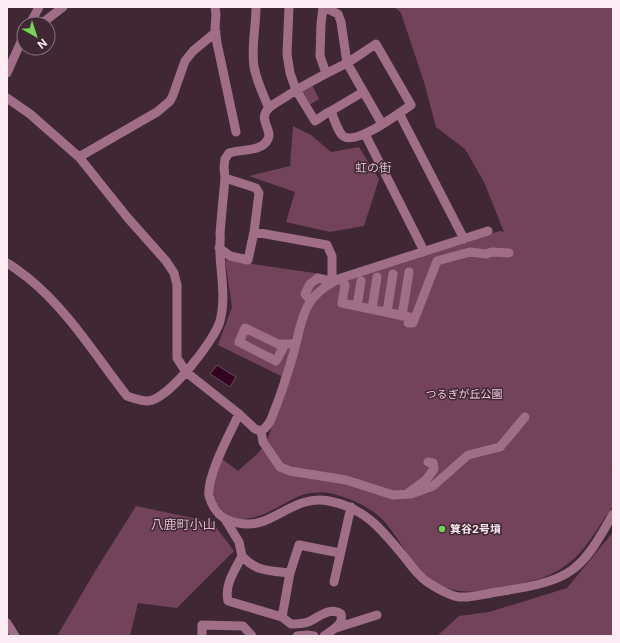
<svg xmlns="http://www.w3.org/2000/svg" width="620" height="643" viewBox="0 0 620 643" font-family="Inter,'Noto Sans JP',sans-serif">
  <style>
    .green { fill: #73435b }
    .water { fill: #32041f; stroke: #6f4a5f }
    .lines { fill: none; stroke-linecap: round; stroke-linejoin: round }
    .minor { stroke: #a16e87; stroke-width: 9 }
    .poi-dot { fill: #76d25a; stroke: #3f2733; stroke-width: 1.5 }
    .labels { text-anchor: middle; stroke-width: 3; stroke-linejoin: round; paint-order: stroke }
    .park-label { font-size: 11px; fill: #f4cbde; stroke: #3f2733 }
    .poi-label { font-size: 11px; font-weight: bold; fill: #fdecf3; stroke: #3f2733; text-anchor: start }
    .neighbourhood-label { font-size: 12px; fill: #dbbbca; stroke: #3f2733 }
    .quarter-label { font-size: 13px; fill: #dbbbca; stroke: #3f2733 }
  </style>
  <rect width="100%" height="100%" fill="#3f2733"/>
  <path class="green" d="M 395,7 L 613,7 L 613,463 L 611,467 L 613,468 C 613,476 615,499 613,505 C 612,509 607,514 605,517 C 592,538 579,559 557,571 C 547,577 535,580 523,583 C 497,589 465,598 440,585 C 413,571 402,541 383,520 C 369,506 348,497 329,493 C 323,492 309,492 302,495 C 281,503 251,529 227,515 C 223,512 219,507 217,503 C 208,486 215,474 221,458 L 238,471 C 244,465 252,459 259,452 C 275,435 277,399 281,376 L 218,345 L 232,307 L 225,260 L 328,275 L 342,274 L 500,231 L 504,232 L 484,182 L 465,149 L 436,127 L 424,82 L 401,13 Z
    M 312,85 L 319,99 L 308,106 L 300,91 Z
    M 293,126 L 311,135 L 331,152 L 359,147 L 379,179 L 364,226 L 330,232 L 286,222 L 295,192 L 249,176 L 290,166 Z
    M 136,506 L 212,522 L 234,551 L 177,608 L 138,603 L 130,636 L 57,636 L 94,573 Z
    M 613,532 L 613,636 L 437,636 L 459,616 L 489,612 L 567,588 Z"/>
  <path class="water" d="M 217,365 L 236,377 L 230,387 L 210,374 Z"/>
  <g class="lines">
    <path class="minor" d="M 215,7 L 216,14 L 215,29 L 217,43 L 236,132
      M 256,7 C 256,27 251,47 254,67 C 257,81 263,95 269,108
      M 323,7 L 321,24 L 320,56 L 326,73
      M 324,7 L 338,14 L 341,22 L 347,63 L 382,124
      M 30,24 L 39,7
      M 41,24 L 63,7
      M 7,73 L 24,35
      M 7,98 L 30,114 L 79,157 L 127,217 L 166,261 L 174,273 L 177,285 L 177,358 L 186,372 L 239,414 L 255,429 L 261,431
      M 331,111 L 363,92
      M 399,113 L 464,239
      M 365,134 L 424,251
      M 79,157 L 157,112 L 170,101 L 173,95 L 185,61 L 193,51 L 216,32
      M 254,232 L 327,245 L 332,256 L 332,282
      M 219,248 L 230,256 L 248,260 L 254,232 L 259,193 L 256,188 L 225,178
      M 7,263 C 14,267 20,272 27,277 C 68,310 95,355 127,396 C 133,398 141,401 148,401 C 168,400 215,340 220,321 C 226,299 221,276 220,254 C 219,246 221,240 220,233 L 225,178 L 224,167 L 225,159 L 229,153 C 241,149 262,152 268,139 C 273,130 257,119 269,108 C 274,103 281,100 287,96 C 305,84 325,74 345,64 C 356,58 366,50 376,44 L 411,105 C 399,113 356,146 343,136 C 339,133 333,117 331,111 L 327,113 L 315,121 L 296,90 L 290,73 L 287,54 L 289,7
      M 341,278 L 345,285 L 342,303 L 409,317 L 408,323 L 413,323 L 437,261 L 470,252 L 486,254 L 492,252 L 509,253
      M 311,301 L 305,294 L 310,284 L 318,278 L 332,282
      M 357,306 L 361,281
      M 372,309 L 377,277
      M 387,312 L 393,274
      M 402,316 L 409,272
      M 278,344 L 283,348 L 276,361 L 239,342 L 245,328 L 278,344 L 296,344
      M 239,414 C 231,431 206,477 209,496 C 210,499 213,506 215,509 C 224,524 249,527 264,521 C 286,512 303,496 329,501 C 366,508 383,531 406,559 C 412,567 418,575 426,581 C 433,586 450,596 459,597 C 472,598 484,594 497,592 C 521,588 553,584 572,570 C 590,557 602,533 613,514
      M 261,431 C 269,427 272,417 275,409 C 283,389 289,369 295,348 C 299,332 302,313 312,299 C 320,290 330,283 341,278 L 488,231
      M 261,431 L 263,442 L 280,467 L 290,471 L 346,480 L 393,495 L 411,494 L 433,486 L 468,455 L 500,447 L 525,417
      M 408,493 L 426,480 L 434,469 L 433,463 L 428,462
      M 225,519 L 239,542 L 242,556 C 235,570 224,585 228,601 L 282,617 L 291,624 C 297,624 302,624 308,622 C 318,618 330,606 341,614 C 344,625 332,630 324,636
      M 242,556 C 256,572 271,571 290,573 L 282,617
      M 290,573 L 299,545 L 340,553
      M 334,582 L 351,507
      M 7,623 L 15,636
      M 336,628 L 377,615
      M 202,636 L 202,625 L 243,626 L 252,636
      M 297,636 L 307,635 L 314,636"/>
  </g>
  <circle class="poi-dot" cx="442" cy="529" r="4"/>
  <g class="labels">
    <g class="park-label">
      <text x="464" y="398">つるぎが丘公園</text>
    </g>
    <g class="poi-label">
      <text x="450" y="533">箕谷2号墳</text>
    </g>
    <g class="neighbourhood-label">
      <text x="373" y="172">虹の街</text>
    </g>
    <g class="quarter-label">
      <text x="183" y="529">八鹿町小山</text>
    </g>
  </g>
  <rect width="620" height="643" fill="none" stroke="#fdecf3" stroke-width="16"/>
  <g transform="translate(36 36) rotate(141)"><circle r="19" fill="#3f2733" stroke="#8b7680"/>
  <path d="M0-3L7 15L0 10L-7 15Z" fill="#76d25a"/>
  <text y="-6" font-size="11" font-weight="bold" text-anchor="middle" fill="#fdecf3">N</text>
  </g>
</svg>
